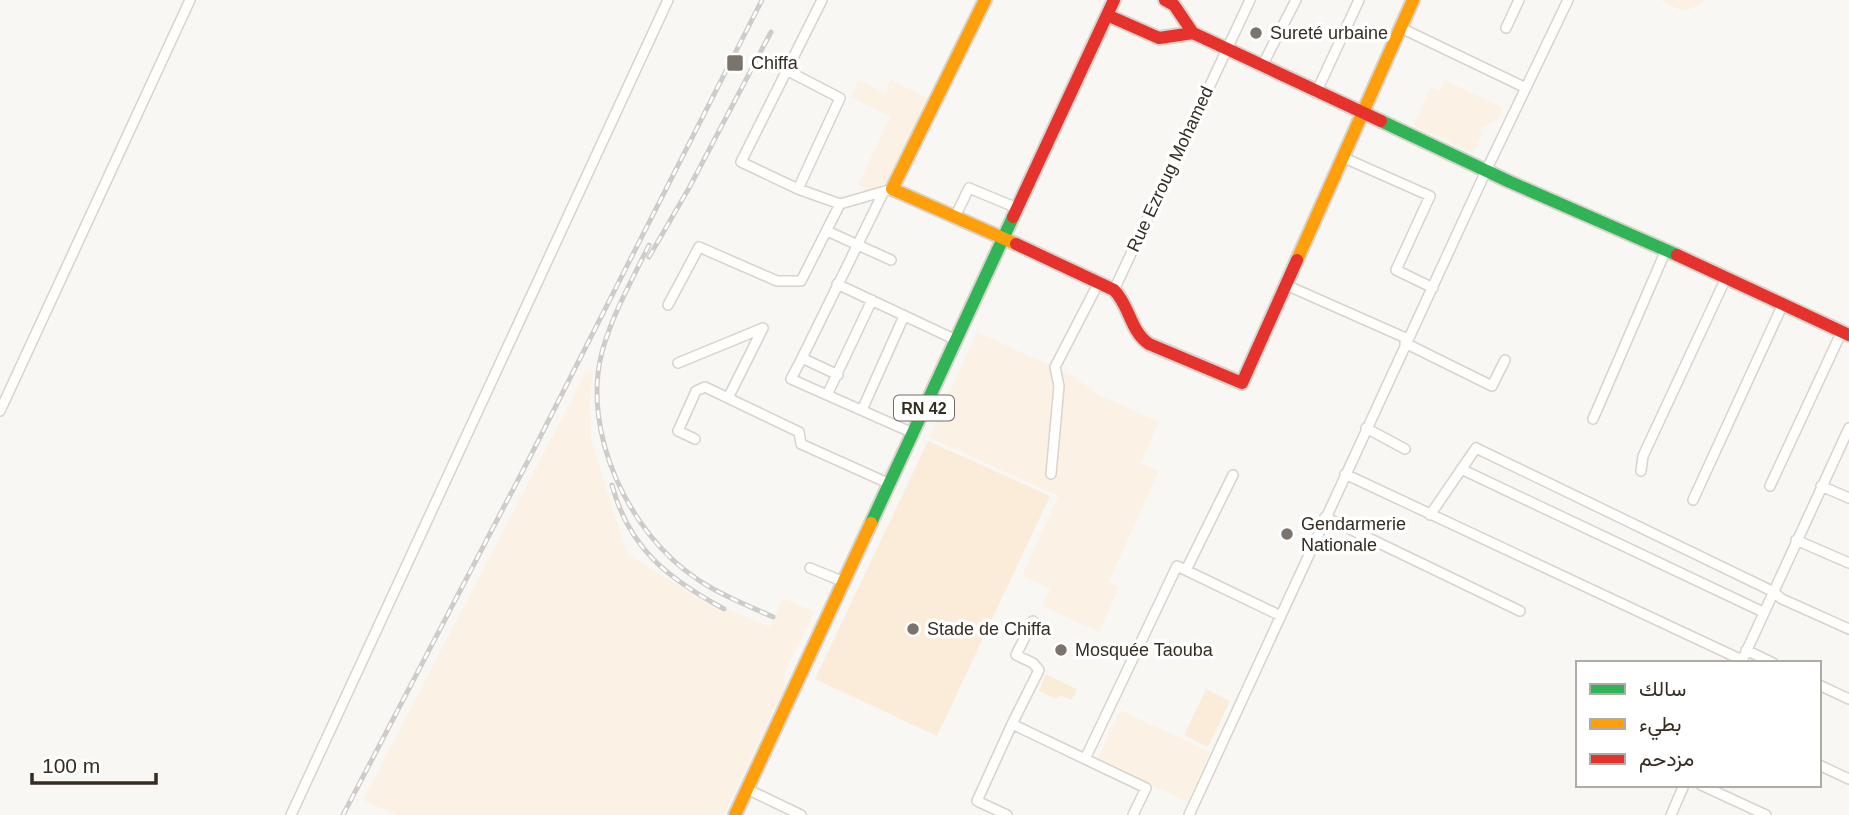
<svg xmlns="http://www.w3.org/2000/svg" width="1849" height="815" viewBox="0 0 1849 815" font-family="Helvetica,Vazirmatn,sans-serif">
  <style>
    .built { fill: #fcf1e5 }
    .green { fill: #fbecda }
    .lines { fill: none; stroke-linecap: round; stroke-linejoin: round }
    .street-casing { stroke: #d8d3cc; stroke-width: 12 }
    .fast-casing { stroke: #d8d3cc; stroke-width: 16 }
    .slow-casing { stroke: #d8d3cc; stroke-width: 16 }
    .jam-casing { stroke: #d8d3cc; stroke-width: 16 }
    .street { stroke: #fefefd; stroke-width: 9 }
    .fast { stroke: #30b455; stroke-width: 12 }
    .slow { stroke: #ff9f0a; stroke-width: 12 }
    .jam { stroke: #e5322d; stroke-width: 12 }
    .rail-casing { stroke: #ceccca; stroke-width: 5 }
    .rail { stroke: #fff; stroke-width: 2.5; stroke-dasharray: 8; stroke-linecap: butt }
    .poi-dot { fill: #7a746c; stroke: #fff; stroke-width: 2.5 }
    .labels { text-anchor: middle; stroke-width: 7; stroke-linejoin: round; paint-order: stroke }
    .shield { fill: #fff; stroke: #726c64; stroke-width: 2 }
    .shield-label { font-size: 16px; font-weight: bold; fill: #362d22 }
    .poi-label { font-size: 18px; fill: #362d22; stroke: #fff; text-anchor: start }
    .street-label { font-size: 18px; fill: #362d22; stroke: #fff }
  </style>
  <rect width="100%" height="100%" fill="#f9f7f4"/>
  <path class="built" d="M 1660,0 L 1707,0 L 1684,12 Z
    M 859,80 L 885,93 L 891,80 L 928,98 L 888,182 L 865,192 L 863,186 L 858,185 L 890,117 L 851,97 Z
    M 1445,80 L 1503,108 L 1497,120 L 1479,129 L 1483,132 L 1473,153 L 1413,125 L 1431,87 L 1440,91 Z
    M 977,332 L 1076,377 L 1093,392 L 1159,422 L 1141,463 L 1159,471 L 1109,581 L 1119,587 L 1099,632 L 1042,606 L 1050,589 L 1022,576 L 1058,496 L 929,437 Z
    M 593,371 L 590,402 L 591,439 L 627,554 L 723,613 L 727,609 L 770,627 L 783,598 L 815,612 L 785,672 L 784,689 L 723,815 L 396,815 L 363,800 L 586,372 Z
    M 1120,710 L 1211,752 L 1188,802 L 1097,760 Z"/>
  <path class="green" d="M 928,441 L 1050,496 L 937,736 L 815,679 Z
    M 1046,674 L 1077,689 L 1072,700 L 1060,695 L 1057,699 L 1039,691 Z
    M 1206,689 L 1230,701 L 1208,747 L 1184,735 Z"/>
  <g class="lines">
    <g class="street-casing">
      <path id="street" d="M 822,0 L 741,162 L 798,189 L 840,204 L 892,189
        M 1401,28 L 1526,88
        M 1506,28 L 1519,0
        M 1262,66 L 1296,0
        M 786,70 L 840,98 L 798,189
        M 1316,93 L 1359,0
        M 1342,157 L 1430,196 L 1396,270 L 1433,288
        M 955,217 L 969,188 L 1017,208
        M 827,231 L 891,260
        M 837,284 L 956,340
        M 1286,285 L 1408,339
        M 1114,290 L 1250,0
        M 872,300 L 827,395 L 913,433
        M 668,305 L 699,247 L 777,281 L 801,281 L 840,204
        M 1405,343 L 1492,386 L 1505,360
        M 802,358 L 791,379 L 827,395
        M 678,363 L 763,328
        M 838,375 L 802,358 L 883,193
        M 728,398 L 763,328
        M 862,410 L 904,316
        M 0,411 L 190,0
        M 1593,419 L 1666,250
        M 1366,428 L 1405,449
        M 695,439 L 678,431 L 696,391 L 705,387 L 799,432 L 801,444 L 890,484
        M 1461,469 L 1763,612
        M 1641,471 L 1643,456 L 1726,278
        M 1051,474 L 1059,386 L 1055,367 L 1099,282
        M 1345,474 L 1742,660
        M 1770,486 L 1842,331
        M 1821,486 L 1849,498
        M 1693,500 L 1783,304
        M 1430,515 L 1476,448 L 1772,591 L 1782,599 L 1849,629
        M 1325,517 L 1520,611
        M 1796,540 L 1849,563
        M 810,568 L 844,582
        M 1186,570 L 1233,475
        M 1746,650 L 1773,663
        M 1741,663 L 1849,428
        M 1819,685 L 1849,699
        M 1012,724 L 1039,670 L 1033,663 L 1016,655 L 1033,621
        M 1819,765 L 1849,779
        M 1701,785 L 1766,815
        M 747,789 L 801,815
        M 291,815 L 668,0
        M 1007,815 L 977,801 L 1012,724 L 1085,759
        M 1133,815 L 1146,788 L 1085,759 L 1177,566 L 1281,616
        M 1189,815 L 1486,171 L 1568,0
        M 1671,815 L 1684,785"/>
    </g>
    <g class="fast-casing">
      <path id="fast" d="M 1381,121 L 1510,182 L 1677,255
        M 871,523 L 1013,217"/>
    </g>
    <g class="slow-casing">
      <path id="slow" d="M 985,0 L 892,189 L 1016,244
        M 1297,260 L 1413,0
        M 735,815 L 871,523"/>
    </g>
    <g class="jam-casing">
      <path id="jam" d="M 1165,0 L 1174,5 L 1193,33
        M 1107,15 L 1159,38 L 1193,33 L 1381,121
        M 1013,217 L 1114,0
        M 1016,244 L 1114,290 C 1130,306 1130,331 1149,344 L 1242,383 L 1297,260
        M 1677,255 L 1849,335"/>
    </g>
    <use href="#street" class="street"/>
    <use href="#fast" class="fast"/>
    <use href="#slow" class="slow"/>
    <use href="#jam" class="jam"/>
    <g class="rail-casing">
      <path id="rail" d="M 649,245 C 632,280 612,315 602,352 C 581,432 629,534 697,579 C 720,595 747,605 773,617
        M 649,257 L 689,188 L 771,32
        M 612,485 C 629,549 669,579 724,609
        M 343,815 L 531,455 L 762,0"/>
    </g>
    <use href="#rail" class="rail"/>
  </g>
  <g class="poi-dot">
    <circle cx="1256" cy="33" r="7"/>
    <rect x="726" y="54" width="18" height="18" rx="3.5"/>
    <circle cx="1287" cy="534" r="7"/>
    <circle cx="913" cy="629" r="7"/>
    <circle cx="1061" cy="650" r="7"/>
  </g>
  <g class="labels">
    <rect class="shield" x="894" y="395.5" width="60" height="25" rx="5"/>
    <g class="shield-label">
      <text x="924" y="414">RN 42</text>
    </g>
    <g class="poi-label">
      <text x="1270" y="39">Sureté urbaine</text>
      <text x="751" y="69">Chiffa</text>
      <text x="1301" y="530">Gendarmerie<tspan x="1301" dy="21">Nationale</tspan></text>
      <text x="927" y="635">Stade de Chiffa</text>
      <text x="1075" y="656">Mosquée Taouba</text>
    </g>
    <g class="street-label">
      <text transform="translate(1170 169) rotate(-65)" y="6">Rue Ezroug Mohamed</text>
    </g>
  </g>
  <rect x="1576" y="661" width="245" height="126" fill="#ffffff" stroke="#afaba7" stroke-width="2"/>
  <rect x="1590" y="684" width="35" height="10" fill="#30b455" stroke="#afaba7" stroke-width="2"/>
  <text x="1639" y="696" font-size="21" fill="#362d22">سالك</text>
  <rect x="1590" y="719" width="35" height="10" fill="#ff9f0a" stroke="#afaba7" stroke-width="2"/>
  <text x="1639" y="731" font-size="21" fill="#362d22">بطيء</text>
  <rect x="1590" y="754" width="35" height="10" fill="#e5322d" stroke="#afaba7" stroke-width="2"/>
  <text x="1639" y="766" font-size="21" fill="#362d22">مزدحم</text>
  <path d="M32 773v10h124v-10" fill="none" stroke="#362d22" stroke-width="3.5"/>
  <text x="42" y="773" font-size="21" fill="#362d22" stroke="#ffffff" stroke-width="5" paint-order="stroke">100 m</text>
</svg>
